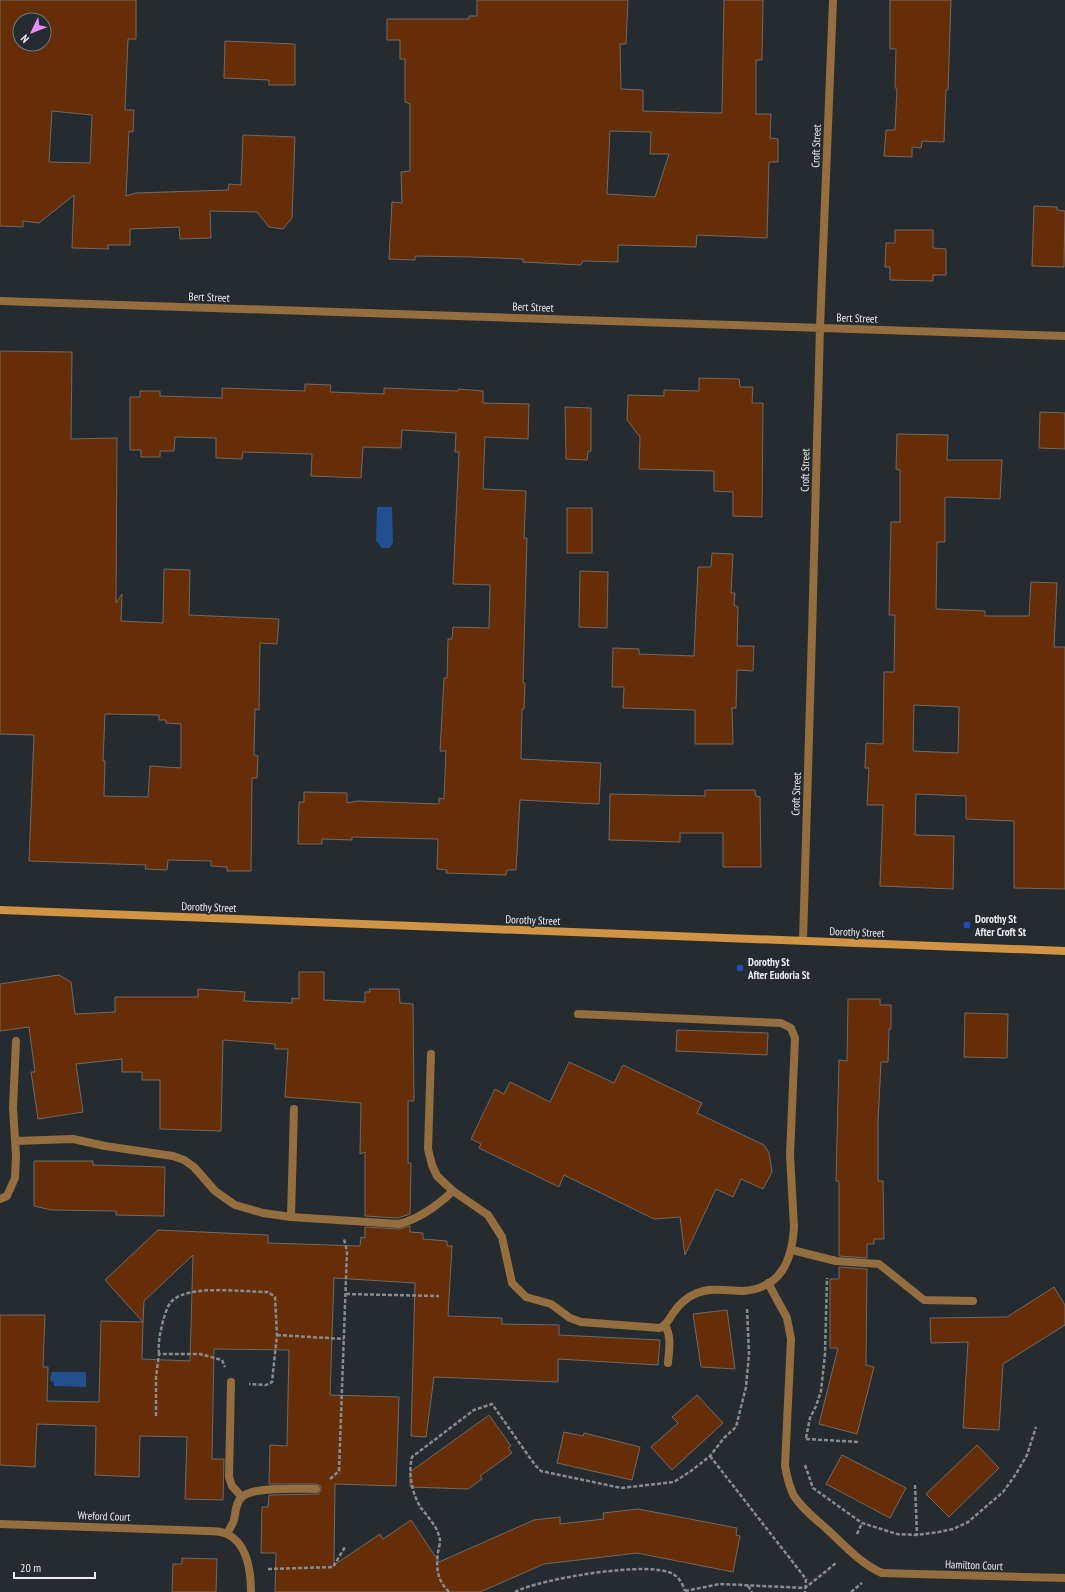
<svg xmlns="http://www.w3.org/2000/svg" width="1065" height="1592" viewBox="0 0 1065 1592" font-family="'PT Sans Narrow',sans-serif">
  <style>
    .water { fill: #224f8f }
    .building { fill: #662e06; stroke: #716964; fill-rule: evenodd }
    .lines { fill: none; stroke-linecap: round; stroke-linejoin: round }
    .path { stroke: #888c91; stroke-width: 2.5; stroke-dasharray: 4 2; stroke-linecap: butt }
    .service { stroke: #956e40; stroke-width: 8 }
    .minor { stroke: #956e40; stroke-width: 8 }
    .secondary { stroke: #d19445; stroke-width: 8 }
    .transit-dot { fill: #1a4fb4; stroke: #262b30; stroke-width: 1.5 }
    .labels { text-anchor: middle; stroke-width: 3.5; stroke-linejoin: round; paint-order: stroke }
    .street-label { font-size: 11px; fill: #eaedf1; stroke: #262b30 }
    .poi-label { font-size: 11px; font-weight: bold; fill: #eaedf1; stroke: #262b30; text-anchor: start }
  </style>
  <rect width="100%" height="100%" fill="#262b30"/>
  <path class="water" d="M 377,507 L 392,507 L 393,542 L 390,548 L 382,548 L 376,541 Z
    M 52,1372 L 86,1372 L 86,1387 L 54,1386 L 54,1382 L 51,1381 L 50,1378 Z"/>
  <path class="building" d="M 0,0 L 136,0 L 136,39 L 128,39 L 125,110 L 134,110 L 133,132 L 129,131 L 126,196 L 136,193 L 228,190 L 229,184 L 241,185 L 243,135 L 295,137 L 292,218 L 283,229 L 269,227 L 257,212 L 210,211 L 211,238 L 180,239 L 179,227 L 130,229 L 130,245 L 107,245 L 109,249 L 72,248 L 74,195 L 39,223 L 23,221 L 23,227 L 0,226 ZM 20,20 L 44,20 L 44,44 L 20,44 ZM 52,111 L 92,115 L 90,163 L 49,162 Z
    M 477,0 L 628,0 L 626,44 L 620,44 L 621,89 L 643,90 L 643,111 L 718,113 L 722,113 L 724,0 L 763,0 L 762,60 L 756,60 L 756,114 L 771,114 L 770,138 L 778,139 L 778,162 L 769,162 L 767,238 L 697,235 L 696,247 L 618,245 L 618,262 L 587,261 L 583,261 L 581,265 L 523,262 L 523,259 L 472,257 L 415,256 L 415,260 L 389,259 L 392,202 L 402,203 L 401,172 L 410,171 L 410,104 L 405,102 L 405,59 L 400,59 L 400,40 L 387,40 L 387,19 L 469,19 L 469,16 L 477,16 ZM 610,131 L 651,132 L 650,154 L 669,154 L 655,197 L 607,194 Z
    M 890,0 L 951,0 L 948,90 L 946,90 L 944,142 L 922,141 L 921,148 L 912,147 L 912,157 L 884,156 L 886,130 L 895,130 L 897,88 L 895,88 L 896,49 L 890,49 Z
    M 225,41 L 295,44 L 295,85 L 269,85 L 269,80 L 224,78 Z
    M 1034,206 L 1057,207 L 1057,210 L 1065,211 L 1064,267 L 1032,266 Z
    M 895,230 L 933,230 L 933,248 L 946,249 L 946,275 L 933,275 L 933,281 L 890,280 L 890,267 L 885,267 L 886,243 L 895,243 Z
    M 0,351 L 72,352 L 71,439 L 117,438 L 116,603 L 122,594 L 121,621 L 163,623 L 164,569 L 190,570 L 189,615 L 279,619 L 277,644 L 260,643 L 259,710 L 255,709 L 254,755 L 258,756 L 257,778 L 252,778 L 251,871 L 227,871 L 227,867 L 211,866 L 211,861 L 168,860 L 167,870 L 145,869 L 146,865 L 29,861 L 34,735 L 0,734 ZM 105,714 L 159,715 L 159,720 L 166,720 L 166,723 L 181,724 L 181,768 L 150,766 L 148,797 L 104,796 L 105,761 L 103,761 Z
    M 699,378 L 739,379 L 740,387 L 753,387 L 752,403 L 763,403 L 762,517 L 733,516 L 733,492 L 714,491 L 714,471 L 639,469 L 640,437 L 627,420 L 628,395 L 664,396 L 664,390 L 699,391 Z
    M 305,384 L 331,385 L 330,392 L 384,394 L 384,388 L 458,391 L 458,389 L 483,391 L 483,403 L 529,404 L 528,439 L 485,437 L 483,489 L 526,491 L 524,538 L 527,538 L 523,683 L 525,683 L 524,709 L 522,709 L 521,759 L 601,763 L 599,804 L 520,800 L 516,870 L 507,870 L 506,875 L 446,873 L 447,870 L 437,869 L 438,839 L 352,837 L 352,840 L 322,839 L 322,844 L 298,844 L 299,802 L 304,802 L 304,792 L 347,793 L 347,803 L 357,801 L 439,804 L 439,798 L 444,799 L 446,751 L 440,751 L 444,678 L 447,678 L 448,639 L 452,639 L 453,627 L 489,628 L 490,585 L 453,584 L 459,452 L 455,452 L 456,433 L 402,430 L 401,448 L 363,447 L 361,478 L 311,476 L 312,454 L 243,452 L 242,459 L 216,458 L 216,438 L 175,437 L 174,451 L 160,451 L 160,457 L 141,457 L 141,450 L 130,450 L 130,397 L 140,397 L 140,391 L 160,391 L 160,396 L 222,398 L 222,388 L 305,391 Z
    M 565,407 L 591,408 L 591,451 L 588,452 L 587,460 L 566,459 Z
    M 1040,412 L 1065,413 L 1065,449 L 1039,448 Z
    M 897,434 L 948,435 L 947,460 L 1002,460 L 1000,499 L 945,497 L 945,542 L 937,542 L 936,609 L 985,611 L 985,616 L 1029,616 L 1031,582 L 1057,583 L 1054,647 L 1065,647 L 1065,889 L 1014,888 L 1014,821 L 966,819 L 966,796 L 916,794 L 915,835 L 954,836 L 953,889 L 880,886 L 883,805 L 867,805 L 869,768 L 865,768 L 866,743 L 883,744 L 884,672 L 894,672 L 895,615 L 889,615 L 891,522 L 900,522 L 900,470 L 896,469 ZM 914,705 L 959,707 L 958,753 L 913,751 Z
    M 567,508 L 592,508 L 592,553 L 567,553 Z
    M 712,553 L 733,554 L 731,593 L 735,593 L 734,605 L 738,607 L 737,646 L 754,646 L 753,671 L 737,670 L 736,708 L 732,708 L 733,744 L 695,744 L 695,710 L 623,708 L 624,687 L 612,687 L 613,648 L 639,649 L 639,654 L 694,656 L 698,567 L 711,567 Z
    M 580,571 L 608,572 L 607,628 L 579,627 Z
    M 705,790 L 755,790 L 756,796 L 760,797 L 761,867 L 723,867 L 723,833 L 680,833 L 680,842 L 609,840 L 610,794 L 705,796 Z
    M 299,972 L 324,972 L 324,1000 L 365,1002 L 365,992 L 370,992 L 369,989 L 399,989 L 400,1003 L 413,1004 L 414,1101 L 408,1101 L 408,1163 L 411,1163 L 410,1214 L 398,1218 L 365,1216 L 365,1152 L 360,1154 L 361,1103 L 285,1097 L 288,1049 L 275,1049 L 275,1044 L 223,1040 L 221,1131 L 160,1129 L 160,1080 L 142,1080 L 142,1072 L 122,1072 L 122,1059 L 76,1064 L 83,1112 L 38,1119 L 31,1072 L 35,1072 L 29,1027 L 0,1031 L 0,984 L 59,975 L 71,982 L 75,1014 L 115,1012 L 115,997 L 198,997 L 198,989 L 245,992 L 244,1001 L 292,1003 L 292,998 L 299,999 Z
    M 848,999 L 880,999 L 880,1005 L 891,1005 L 891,1029 L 889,1029 L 888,1062 L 881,1062 L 878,1122 L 878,1181 L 883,1181 L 884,1239 L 874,1239 L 874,1244 L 867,1244 L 867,1258 L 839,1256 L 839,1181 L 836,1181 L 839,1060 L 847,1061 Z
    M 965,1013 L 1008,1014 L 1007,1058 L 964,1057 Z
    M 677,1030 L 768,1033 L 767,1055 L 676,1051 Z
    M 569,1062 L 614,1083 L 623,1065 L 702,1103 L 697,1113 L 764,1145 L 769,1153 L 772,1172 L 763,1189 L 741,1179 L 733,1197 L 716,1189 L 685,1255 L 680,1217 L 654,1219 L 564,1175 L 559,1187 L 479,1148 L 481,1144 L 471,1139 L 495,1089 L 504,1094 L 510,1082 L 550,1102 Z
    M 34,1161 L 93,1161 L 93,1165 L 165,1167 L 164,1216 L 116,1215 L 116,1211 L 51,1210 L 34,1206 Z
    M 410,1226 L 410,1232 L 423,1233 L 423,1239 L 447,1241 L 447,1246 L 452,1246 L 448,1316 L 502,1318 L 502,1324 L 559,1325 L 559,1335 L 660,1340 L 658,1365 L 558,1359 L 558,1382 L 434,1377 L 426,1437 L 411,1436 L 415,1283 L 334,1278 L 330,1395 L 399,1397 L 396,1486 L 335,1484 L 334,1565 L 380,1534 L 383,1539 L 411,1520 L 439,1562 L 534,1520 L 560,1517 L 560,1524 L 604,1519 L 603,1513 L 638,1509 L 737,1528 L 736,1535 L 740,1536 L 733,1572 L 637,1553 L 544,1564 L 480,1592 L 275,1592 L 276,1553 L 261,1553 L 262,1507 L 268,1507 L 269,1495 L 316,1494 L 319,1494 L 321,1489 L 321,1486 L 316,1484 L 269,1484 L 270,1445 L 287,1446 L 289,1350 L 214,1349 L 212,1459 L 224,1459 L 223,1500 L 185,1499 L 187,1437 L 140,1436 L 139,1477 L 95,1475 L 96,1426 L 37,1424 L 35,1467 L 0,1465 L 0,1315 L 45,1315 L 43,1367 L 48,1367 L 47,1401 L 99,1402 L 101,1321 L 143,1322 L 142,1359 L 190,1361 L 193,1255 L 144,1301 L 143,1322 L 105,1280 L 158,1230 L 268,1235 L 268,1243 L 360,1246 L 361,1237 L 365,1238 L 365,1227 L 399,1229 Z
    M 839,1267 L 867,1269 L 866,1365 L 874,1367 L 857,1434 L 819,1424 L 838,1348 L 830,1348 L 830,1279 L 839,1279 Z
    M 1054,1287 L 1065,1305 L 1065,1325 L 1003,1364 L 999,1430 L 963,1428 L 968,1342 L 931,1343 L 930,1318 L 1007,1317 Z
    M 727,1310 L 735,1369 L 701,1367 L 693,1314 Z
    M 697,1395 L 723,1423 L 672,1470 L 651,1447 L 678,1423 L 672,1417 Z
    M 489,1415 L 511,1446 L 508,1448 L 512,1453 L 480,1476 L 482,1479 L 468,1489 L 410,1487 L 410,1472 Z
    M 564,1432 L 583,1436 L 584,1433 L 640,1447 L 632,1480 L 557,1463 Z
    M 977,1445 L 999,1468 L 949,1517 L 926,1494 Z
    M 842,1455 L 906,1488 L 890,1518 L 826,1484 Z
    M 182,1558 L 217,1559 L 216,1592 L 172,1592 L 173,1564 L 182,1564 Z"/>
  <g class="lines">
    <path class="path" d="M 346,1294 L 439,1296
      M 277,1335 L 344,1339
      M 159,1354 C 158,1341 160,1334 163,1321 C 165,1315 167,1306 172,1301 C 189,1284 243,1292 268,1292 L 275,1297 L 277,1335 L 272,1382 L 266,1385 L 249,1384
      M 156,1416 L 156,1377 L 159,1354 L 200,1354 L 222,1360 L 225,1367
      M 806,1438 L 810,1418 L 816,1406 L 821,1391 L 825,1354 L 827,1278
      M 806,1439 L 859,1442
      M 710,1456 L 806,1579 L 805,1592
      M 805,1465 L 813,1488 L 862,1523 L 897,1534 L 917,1535 L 939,1532 L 953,1529 L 968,1522 L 1003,1492 L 1016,1474 L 1027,1455 L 1036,1427
      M 330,1479 L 339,1471 L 347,1251 L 344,1239
      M 915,1485 L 917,1535
      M 857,1534 L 862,1523
      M 268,1569 L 333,1567 L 345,1547
      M 748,1586 L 752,1592
      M 685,1591 L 720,1584 L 805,1588 L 836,1563
      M 449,1592 C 437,1580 436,1568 438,1552 C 439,1548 440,1543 440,1540 C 438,1527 428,1517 421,1508 C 412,1494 408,1473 412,1457 L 474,1410 L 492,1404 L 535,1465 L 541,1471 L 621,1488 L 674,1482 L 691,1471 L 710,1456 L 724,1438 L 736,1427 L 746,1387 L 749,1354 L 747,1308
      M 515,1592 C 539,1579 650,1560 673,1574 C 679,1577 683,1585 685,1591
      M 851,1592 L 862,1583"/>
    <path class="service" d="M 431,1054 L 428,1149 L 432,1165 L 437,1176 L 453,1191 L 488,1215 L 502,1237 L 512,1283 L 526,1297 L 551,1304 L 570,1318 L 581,1322 L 660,1328 C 668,1324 669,1318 674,1312 C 680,1303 687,1297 697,1293 C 712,1287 728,1291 743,1291 C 781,1288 792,1261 794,1227 L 790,1155 L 795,1038 L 791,1028 L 781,1023 L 578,1014
      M 15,1141 L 73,1139 L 105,1146 L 173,1156 L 184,1160 L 194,1167 L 215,1191 L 235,1205 L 263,1213 L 291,1217 L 399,1224 C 419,1219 438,1205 453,1191
      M 0,1199 L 7,1196 L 15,1178 L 16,1156 L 13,1108 L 16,1041
      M 291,1217 L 294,1109
      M 792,1250 L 836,1261 L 879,1264 L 924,1300 L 973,1301
      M 768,1283 L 787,1318 L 791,1339 L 785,1466 C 787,1476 789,1487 794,1496 C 803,1510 817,1520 829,1531 C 845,1546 861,1564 882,1573
      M 665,1325 C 672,1338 669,1349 668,1363
      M 231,1382 L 229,1477 L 232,1486 L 242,1497
      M 208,1531 C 214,1531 221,1531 227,1534 C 248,1544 251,1572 251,1592
      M 227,1534 C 229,1529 233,1524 234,1520 C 236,1512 235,1503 242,1497 C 253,1486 301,1489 316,1489"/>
    <path class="minor" d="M 0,301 L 1065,336
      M 803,941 L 812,634 L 820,327 L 833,0
      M 0,1524 L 208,1531
      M 882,1573 L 1065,1578"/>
    <path class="secondary" d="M 0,910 L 1065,951"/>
  </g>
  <g class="transit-dot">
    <rect x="963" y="921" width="8" height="8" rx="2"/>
    <rect x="736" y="964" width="8" height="8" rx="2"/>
  </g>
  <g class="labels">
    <g class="street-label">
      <text transform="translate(816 146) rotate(-88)" y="4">Croft Street</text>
      <text transform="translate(209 297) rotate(2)" y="4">Bert Street</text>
      <text transform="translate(533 307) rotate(2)" y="4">Bert Street</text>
      <text transform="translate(857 318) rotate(2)" y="4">Bert Street</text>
      <text transform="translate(805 470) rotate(-89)" y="4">Croft Street</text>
      <text transform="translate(796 794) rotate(-88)" y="4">Croft Street</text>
      <text transform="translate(209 907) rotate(2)" y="4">Dorothy Street</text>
      <text transform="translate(533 920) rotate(2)" y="4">Dorothy Street</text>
      <text transform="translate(857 932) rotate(2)" y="4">Dorothy Street</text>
      <text transform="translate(104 1516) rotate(2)" y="4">Wreford Court</text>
      <text transform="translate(974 1565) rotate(2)" y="4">Hamilton Court</text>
    </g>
    <g class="poi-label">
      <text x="975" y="923">Dorothy St<tspan x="975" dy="13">After Croft St</tspan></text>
      <text x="748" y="966">Dorothy St<tspan x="748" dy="13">After Eudoria St</tspan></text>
    </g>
  </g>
  <g transform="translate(32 32) rotate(227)"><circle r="19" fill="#262b30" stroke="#74797d"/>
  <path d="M0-3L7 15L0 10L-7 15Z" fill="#ec8cfb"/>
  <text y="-6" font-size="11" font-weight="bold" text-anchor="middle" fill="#eaedf1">N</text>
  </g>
  <path d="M14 1572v6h81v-6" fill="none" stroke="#eaedf1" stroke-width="2"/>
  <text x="20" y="1572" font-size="12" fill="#eaedf1" stroke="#262b30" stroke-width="3" paint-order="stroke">20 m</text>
</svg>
